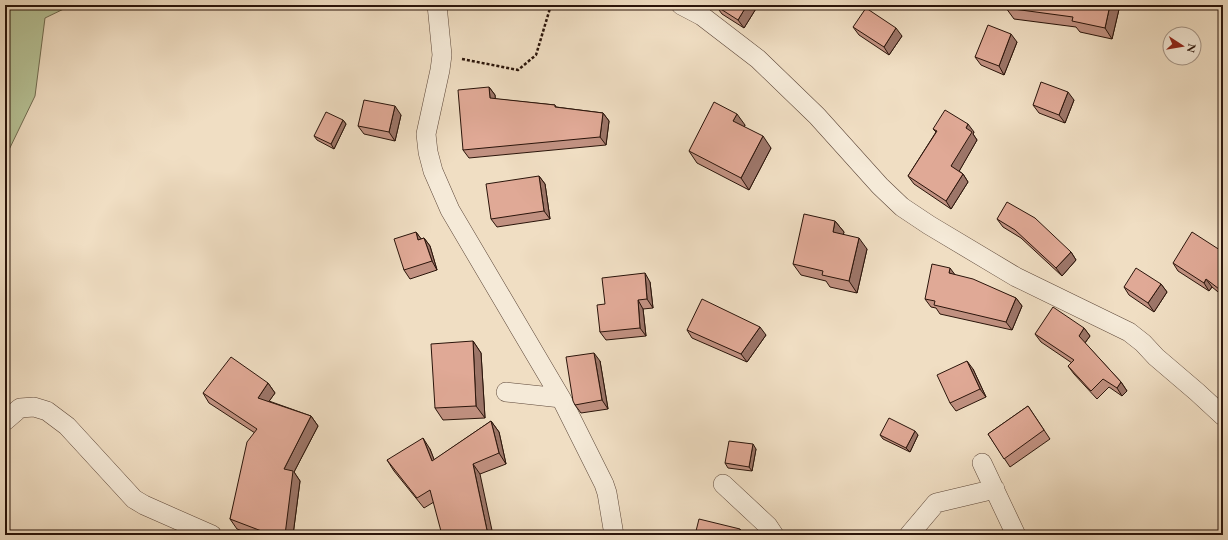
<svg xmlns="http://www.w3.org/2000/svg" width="1228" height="540" viewBox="0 0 1228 540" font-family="'EB Garamond',serif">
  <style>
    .green { fill: #b6c296; stroke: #706b50 }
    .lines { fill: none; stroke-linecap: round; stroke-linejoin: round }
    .minor-casing { stroke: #5c4638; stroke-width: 20 }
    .path { stroke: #2a140a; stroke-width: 2.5; stroke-dasharray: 3 2; stroke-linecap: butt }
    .minor { stroke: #f5ead8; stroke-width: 19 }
    .wall { fill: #c19181; stroke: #2a140a }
    .shaded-wall { fill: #9d7669; stroke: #2a140a }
    .building { fill: #e0a996; stroke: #2a140a }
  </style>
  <rect width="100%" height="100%" fill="#f0dec3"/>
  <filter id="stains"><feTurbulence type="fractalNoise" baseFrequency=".005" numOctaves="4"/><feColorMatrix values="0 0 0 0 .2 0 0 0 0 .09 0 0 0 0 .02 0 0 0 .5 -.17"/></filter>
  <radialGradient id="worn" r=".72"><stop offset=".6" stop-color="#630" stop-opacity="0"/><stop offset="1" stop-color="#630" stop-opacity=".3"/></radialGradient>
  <path class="green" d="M 5,5 L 72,5 L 45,18 L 35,96 L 5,158 Z"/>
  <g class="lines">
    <g class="minor-casing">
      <path id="minor" d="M 437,5 L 442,55 L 440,70 L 426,134 L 428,152 L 433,171 L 450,210 L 561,398 L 604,484 L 607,493 L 614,535
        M 681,5 L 702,16 L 758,59 L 817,116 L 880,186 L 902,207 L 929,225 L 1016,277 L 1129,332 L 1143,343 L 1156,357 L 1197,392 L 1223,416
        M 506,392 L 561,398
        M 5,421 L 20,408 L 34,407 L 47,411 L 67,426 L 134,499 L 144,505 L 212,535
        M 982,463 L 1016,535
        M 723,484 L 768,526 L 774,535
        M 909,535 L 936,503 L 995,489"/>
    </g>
    <path class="path" d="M 462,59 L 518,70 L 536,55 L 551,5"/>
    <use href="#minor" class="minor"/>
  </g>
  <path class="wall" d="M 1120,5 L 1112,39 L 1080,32 L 1076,27 L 1014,19 L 1006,8 Z
    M 716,6 L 757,7 L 744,28 L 722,14 Z
    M 853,27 L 902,36 L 889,55 L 859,35 Z
    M 1017,42 L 1004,75 L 981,65 L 975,57 Z
    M 489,87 L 495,95 L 495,99 L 555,105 L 556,107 L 603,113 L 609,121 L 606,145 L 469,158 L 463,150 Z
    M 1074,100 L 1065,123 L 1039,113 L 1033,105 Z
    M 401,115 L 395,141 L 364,134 L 358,126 Z
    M 343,120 L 346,124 L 334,149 L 317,140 L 314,136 Z
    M 745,125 L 744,127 L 771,148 L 749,190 L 697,163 L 689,151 Z
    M 933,129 L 974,132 L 973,134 L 977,140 L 959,171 L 963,174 L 968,182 L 951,209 L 914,184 L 908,176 L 936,132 Z
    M 539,176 L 545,184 L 550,219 L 497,227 L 491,219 Z
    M 997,219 L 1071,252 L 1076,260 L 1062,276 L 1021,238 L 1003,227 Z
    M 835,221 L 844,232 L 843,234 L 867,249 L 857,293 L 830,287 L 826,281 L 801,275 L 793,264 Z
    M 416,232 L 421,239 L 424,238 L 430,246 L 437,270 L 410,279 L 404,270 Z
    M 1223,252 L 1223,296 L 1212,287 L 1209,291 L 1178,271 L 1173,263 Z
    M 955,275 L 1016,298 L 1022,306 L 1012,330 L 940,314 L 936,308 L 931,307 L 925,299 Z
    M 650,282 L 653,308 L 643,309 L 646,336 L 606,340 L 600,332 L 605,304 Z
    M 1161,284 L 1167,292 L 1154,312 L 1129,295 L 1124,287 Z
    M 1084,328 L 1090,336 L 1085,343 L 1121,382 L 1127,391 L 1122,396 L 1109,387 L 1097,399 L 1074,374 L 1068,366 L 1072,363 L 1041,342 L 1035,334 Z
    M 687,330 L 766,335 L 747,362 L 692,338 Z
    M 473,341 L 481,353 L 485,418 L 443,420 L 435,408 Z
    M 600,361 L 608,409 L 581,413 L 575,405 Z
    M 973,369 L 986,397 L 956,411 L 950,403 Z
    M 268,383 L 275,393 L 269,401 L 311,416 L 318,426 L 294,472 L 300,481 L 293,535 L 253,535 L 237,529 L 230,519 L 255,433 L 209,403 L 203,393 Z
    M 1028,406 L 1050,439 L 1010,467 L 988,434 Z
    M 491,421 L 499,432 L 506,464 L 480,474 L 424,508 L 394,471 L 387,460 L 430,449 L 434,460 Z
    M 880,435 L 918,435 L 910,452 L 883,439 Z
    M 756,449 L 752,471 L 728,468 L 725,463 Z"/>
  <path class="shaded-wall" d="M 747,5 L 755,5 L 757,7 L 744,28 L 738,20 Z
    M 1110,5 L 1120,5 L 1112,39 L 1105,28 Z
    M 896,28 L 902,36 L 889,55 L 884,47 Z
    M 1011,34 L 1017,42 L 1004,75 L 999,66 Z
    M 489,87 L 495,95 L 496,106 L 490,98 Z
    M 1068,92 L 1074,100 L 1065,123 L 1059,115 Z
    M 395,106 L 401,115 L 395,141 L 389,132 Z
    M 603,113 L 609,121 L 606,145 L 600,137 Z
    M 737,114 L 745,125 L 742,133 L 733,121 Z
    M 343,120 L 346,124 L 334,149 L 331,144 Z
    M 968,124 L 974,132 L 973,134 L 977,140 L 957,175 L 951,166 L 966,128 Z
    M 763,136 L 771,148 L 749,190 L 741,178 Z
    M 963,174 L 968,182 L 951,209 L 946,201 Z
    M 539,176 L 545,184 L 550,219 L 544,211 Z
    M 835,221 L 844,232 L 841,244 L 833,232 Z
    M 416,232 L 422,240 L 418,240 Z
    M 424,238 L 430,246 L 437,270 L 432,261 Z
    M 859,238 L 867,249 L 857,293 L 849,281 Z
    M 1071,252 L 1076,260 L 1062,276 L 1056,268 Z
    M 950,268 L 956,276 L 949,273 Z
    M 645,273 L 650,282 L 653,308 L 647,299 Z
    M 1206,279 L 1212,287 L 1209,291 L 1204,283 Z
    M 1161,284 L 1167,292 L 1154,312 L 1148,303 Z
    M 1016,298 L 1022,306 L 1012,330 L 1006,322 Z
    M 638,300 L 643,309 L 646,336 L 640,328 Z
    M 760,327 L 766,335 L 747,362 L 741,354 Z
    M 1084,328 L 1090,336 L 1084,344 L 1079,336 Z
    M 473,341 L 481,353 L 485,418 L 476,406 Z
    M 594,353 L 600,361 L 608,409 L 602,400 Z
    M 967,361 L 973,369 L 986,397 L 980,389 Z
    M 1121,382 L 1127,391 L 1122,396 L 1117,388 Z
    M 268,383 L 275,393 L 265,407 L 258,398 Z
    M 311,416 L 318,426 L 294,472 L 300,481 L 293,535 L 285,535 L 284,469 Z
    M 491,421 L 499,432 L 506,464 L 499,453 Z
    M 915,431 L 918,435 L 910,452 L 906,448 Z
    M 423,438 L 430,449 L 439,472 L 432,461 Z
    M 753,444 L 756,449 L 752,471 L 749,467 Z
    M 473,464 L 480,474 L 493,535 L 488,535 Z
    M 740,529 L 744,535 L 739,535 Z"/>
  <path class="building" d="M 716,5 L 747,5 L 738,20 L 716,6 Z
    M 1007,5 L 1110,5 L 1105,28 L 1072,21 L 1073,17 L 1006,8 Z
    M 866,8 L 896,28 L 884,47 L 853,27 Z
    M 988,25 L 1011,34 L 999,66 L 975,57 Z
    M 1041,82 L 1068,92 L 1059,115 L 1033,105 Z
    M 489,87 L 490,98 L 555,105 L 555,107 L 603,113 L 600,137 L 463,150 L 458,90 Z
    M 364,100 L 395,106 L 389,132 L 358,126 Z
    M 714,102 L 737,114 L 733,121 L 763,136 L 741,178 L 689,151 Z
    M 945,110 L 968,124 L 966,128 L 972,132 L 951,166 L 963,174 L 946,201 L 908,176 L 937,131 L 933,129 Z
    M 326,112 L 343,120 L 331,144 L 314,136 Z
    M 539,176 L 544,211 L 491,219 L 486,184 Z
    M 1007,202 L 1035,218 L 1071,252 L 1056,268 L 1015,230 L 997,219 Z
    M 804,214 L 835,221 L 833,232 L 859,238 L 849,281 L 822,275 L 823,271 L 793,264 Z
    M 416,232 L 418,240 L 424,238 L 432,261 L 404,270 L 394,239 Z
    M 1192,232 L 1223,252 L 1223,292 L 1206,279 L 1204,283 L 1173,263 Z
    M 932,264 L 950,268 L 949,273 L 973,279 L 1016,298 L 1006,322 L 934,305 L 935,301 L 925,299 Z
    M 1136,268 L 1161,284 L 1148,303 L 1124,287 Z
    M 645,273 L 647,299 L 638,300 L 640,328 L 600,332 L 597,305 L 605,304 L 602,278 Z
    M 702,299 L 760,327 L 741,354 L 687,330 Z
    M 1053,307 L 1084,328 L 1079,336 L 1121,382 L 1117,388 L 1103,379 L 1091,391 L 1068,366 L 1074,360 L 1035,334 Z
    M 473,341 L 476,406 L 435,408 L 431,344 Z
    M 594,353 L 602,400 L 575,405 L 573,401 L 566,357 Z
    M 231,357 L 268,383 L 258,398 L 311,416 L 284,469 L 293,471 L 285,535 L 272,535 L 230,519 L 247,442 L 257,429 L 203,393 Z
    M 967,361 L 980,389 L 950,403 L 937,375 Z
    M 1028,406 L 1044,430 L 1004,459 L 988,434 Z
    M 889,418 L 915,431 L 906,448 L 880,435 Z
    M 491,421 L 499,453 L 473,464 L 488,535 L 442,535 L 430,490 L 417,498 L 387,460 L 423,438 L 432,461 Z
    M 729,441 L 753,444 L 749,467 L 725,463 Z
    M 699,519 L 740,529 L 739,535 L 695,535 Z"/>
  <rect width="1228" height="540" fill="none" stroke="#f0dec3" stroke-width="20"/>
  <rect x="6" y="6" width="1216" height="528" fill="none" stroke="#2a140a" stroke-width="2"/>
  <rect x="10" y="10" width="1208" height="520" fill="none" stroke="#2a140a"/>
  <g transform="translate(1182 46) rotate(102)"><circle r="19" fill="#f5ead8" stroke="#a49486"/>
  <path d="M0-3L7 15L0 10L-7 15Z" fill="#8f2418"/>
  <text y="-6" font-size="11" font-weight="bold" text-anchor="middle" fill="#2a140a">N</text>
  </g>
  <rect width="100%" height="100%" filter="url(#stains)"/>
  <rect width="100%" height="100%" fill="url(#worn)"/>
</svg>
